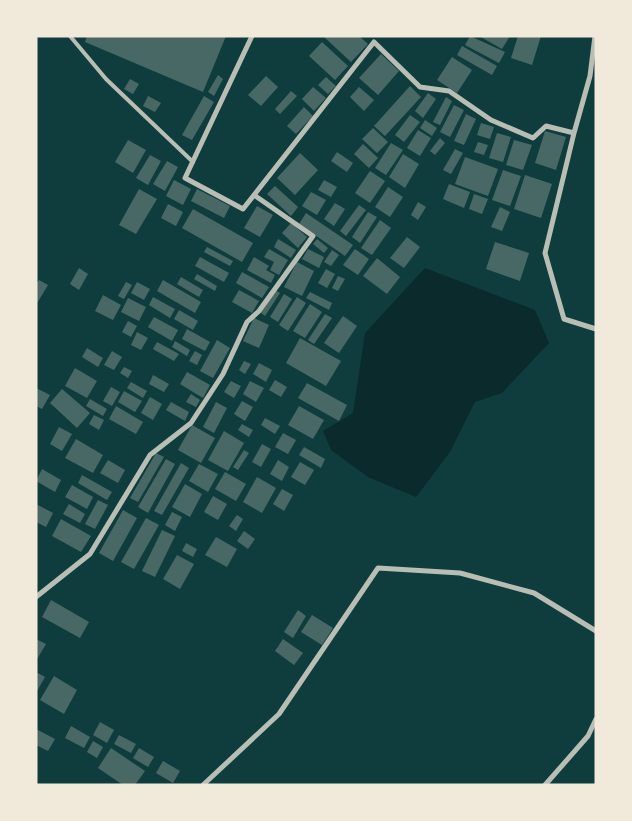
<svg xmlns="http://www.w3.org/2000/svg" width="632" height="821" viewBox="0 0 632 821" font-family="Montserrat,sans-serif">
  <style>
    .water { fill: #0a2a2b }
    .building { fill: #486865 }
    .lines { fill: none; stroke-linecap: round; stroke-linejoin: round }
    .service { stroke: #b8beb3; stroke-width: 4 }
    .minor { stroke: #b8beb3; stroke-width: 5 }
  </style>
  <rect width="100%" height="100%" fill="#0f3d3e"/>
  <path class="water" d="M 425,268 L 535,310 L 549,343 L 502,393 L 475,402 L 450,452 L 416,497 L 368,477 L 331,450 L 323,431 L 353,413 L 365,333 Z"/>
  <path class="building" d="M 87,36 L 226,36 L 203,92 L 85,42 Z
    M 323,36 L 359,36 L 368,44 L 351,62 Z
    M 470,36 L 505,52 L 499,63 L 465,45 Z
    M 479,36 L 510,36 L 502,49 Z
    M 518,36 L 541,36 L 532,65 L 511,58 Z
    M 322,42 L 348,66 L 335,80 L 309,56 Z
    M 462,46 L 497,66 L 492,75 L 457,55 Z
    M 381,54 L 399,71 L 378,95 L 359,78 Z
    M 452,57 L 472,70 L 457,93 L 437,80 Z
    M 218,75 L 223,79 L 214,96 L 208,92 Z
    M 266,76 L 278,87 L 261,106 L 248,95 Z
    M 326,77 L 336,86 L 328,94 L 318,85 Z
    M 130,79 L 139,84 L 133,94 L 124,89 Z
    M 410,86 L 421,97 L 385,136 L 374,126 Z
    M 313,87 L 326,98 L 314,111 L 302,99 Z
    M 359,87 L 374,100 L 364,111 L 350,97 Z
    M 291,91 L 297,96 L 280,114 L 275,109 Z
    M 428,93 L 436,99 L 423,118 L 415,111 Z
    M 148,96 L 161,103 L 155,112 L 143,106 Z
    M 204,96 L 214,102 L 192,140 L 182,135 Z
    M 446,97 L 452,101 L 440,125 L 433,122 Z
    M 454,105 L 464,110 L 450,137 L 440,132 Z
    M 304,107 L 313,116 L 296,134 L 287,126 Z
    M 466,114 L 476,119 L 464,145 L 454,141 Z
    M 410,115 L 420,122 L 404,142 L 395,135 Z
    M 425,120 L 437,128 L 432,136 L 420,128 Z
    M 481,123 L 494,127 L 490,139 L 477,135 Z
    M 373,128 L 388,142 L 377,153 L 362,139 Z
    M 418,130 L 431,138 L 420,156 L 407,148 Z
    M 545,131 L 566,137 L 556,170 L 535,163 Z
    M 497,133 L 511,137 L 503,162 L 489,158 Z
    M 440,138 L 445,143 L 435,155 L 430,151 Z
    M 128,140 L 146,150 L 133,173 L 115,162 Z
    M 514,140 L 532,145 L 523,170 L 506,165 Z
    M 478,142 L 488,145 L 484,155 L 474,152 Z
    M 391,143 L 403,150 L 386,175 L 375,168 Z
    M 363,144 L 378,158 L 369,168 L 354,154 Z
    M 455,149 L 463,153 L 451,174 L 443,170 Z
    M 337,152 L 353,163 L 347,172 L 331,161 Z
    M 300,153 L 318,170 L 295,195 L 277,178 Z
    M 403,154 L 419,164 L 405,188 L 389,177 Z
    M 150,155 L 161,161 L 148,185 L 136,178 Z
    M 465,157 L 498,169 L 488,196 L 455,184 Z
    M 167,161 L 178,167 L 165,191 L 153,184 Z
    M 503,170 L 521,176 L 510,206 L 492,200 Z
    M 370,171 L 385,181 L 370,203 L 355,193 Z
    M 525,175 L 552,184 L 541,218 L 514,209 Z
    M 174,180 L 191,189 L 183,205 L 166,196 Z
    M 324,180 L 337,187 L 331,197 L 318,190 Z
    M 449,184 L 470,192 L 464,208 L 443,199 Z
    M 275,186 L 298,207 L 291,216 L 267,194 Z
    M 388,187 L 403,197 L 390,217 L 375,207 Z
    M 139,189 L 157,199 L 136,234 L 119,225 Z
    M 197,189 L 230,206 L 224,218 L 191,201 Z
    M 311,192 L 326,200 L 317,215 L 302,206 Z
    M 474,194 L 488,199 L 482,214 L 469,209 Z
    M 418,202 L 426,207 L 418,220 L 411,215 Z
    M 335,203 L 345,209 L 334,226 L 324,219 Z
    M 168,204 L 183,212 L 176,226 L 161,218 Z
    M 359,205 L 366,210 L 346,236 L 340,231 Z
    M 257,206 L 273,215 L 260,237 L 244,228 Z
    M 500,207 L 510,212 L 502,231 L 491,227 Z
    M 193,209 L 253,243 L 242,262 L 182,228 Z
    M 368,212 L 377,217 L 360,243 L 352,237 Z
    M 306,213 L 353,245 L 345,256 L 299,224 Z
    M 380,220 L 391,228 L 372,255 L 361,248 Z
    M 291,223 L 307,237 L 298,248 L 282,233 Z
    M 407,237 L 420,247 L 404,268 L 390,258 Z
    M 278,239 L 296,250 L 291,258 L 274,247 Z
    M 317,239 L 328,248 L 324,253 L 313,244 Z
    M 495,242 L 529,253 L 520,281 L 486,269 Z
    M 207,247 L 233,261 L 230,266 L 204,252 Z
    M 269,249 L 288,260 L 279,275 L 270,270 L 274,262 L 264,257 Z
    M 308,249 L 324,257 L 319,268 L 302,259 Z
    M 355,249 L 369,259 L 358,275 L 343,265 Z
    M 332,250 L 339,255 L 331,266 L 324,262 Z
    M 200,257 L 229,273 L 224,282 L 195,266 Z
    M 254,257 L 269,266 L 266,270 L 275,275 L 271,283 L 247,270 Z
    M 377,258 L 400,277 L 387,294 L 363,276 Z
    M 297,262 L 314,271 L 302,296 L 284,287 Z
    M 79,268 L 88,274 L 79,290 L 70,284 Z
    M 326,269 L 335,274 L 327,288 L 318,283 Z
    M 242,272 L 269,287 L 262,298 L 236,283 Z
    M 197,274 L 217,286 L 215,291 L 194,279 Z
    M 338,276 L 345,279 L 338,291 L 332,288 Z
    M 181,277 L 203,290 L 199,297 L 177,284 Z
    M 39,280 L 48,285 L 36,305 L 36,284 Z
    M 163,280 L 201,302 L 195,313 L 157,291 Z
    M 126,282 L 132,285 L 124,299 L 118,296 Z
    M 137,282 L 150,289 L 144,300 L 131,293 Z
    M 239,290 L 259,301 L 252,313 L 232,302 Z
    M 275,290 L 280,293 L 265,316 L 261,313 Z
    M 310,292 L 332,303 L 329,310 L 306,298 Z
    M 284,294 L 292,299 L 278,322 L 270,317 Z
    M 103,295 L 121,305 L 113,320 L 95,311 Z
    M 153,297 L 175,309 L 170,318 L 149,305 Z
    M 297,297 L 306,303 L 288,331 L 279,325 Z
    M 128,298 L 146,307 L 139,321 L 121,312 Z
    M 310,304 L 322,312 L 305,338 L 293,331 Z
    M 179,310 L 198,321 L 193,330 L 174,319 Z
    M 325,314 L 332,318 L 314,344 L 308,340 Z
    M 343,316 L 357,326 L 339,353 L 324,343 Z
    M 154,317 L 178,330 L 172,341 L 148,327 Z
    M 254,318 L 269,325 L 259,348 L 243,341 Z
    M 128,321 L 137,326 L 131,337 L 122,332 Z
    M 187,329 L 210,342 L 205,351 L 182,339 Z
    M 137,332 L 148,338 L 141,350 L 131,345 Z
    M 300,338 L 341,361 L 326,386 L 286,363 Z
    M 217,340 L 230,348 L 213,378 L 200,371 Z
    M 175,341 L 190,350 L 187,356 L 172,347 Z
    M 157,342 L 179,354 L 174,361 L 153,349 Z
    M 87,348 L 103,358 L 98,367 L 82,357 Z
    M 112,351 L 122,357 L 114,370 L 104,365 Z
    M 195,351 L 202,355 L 197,365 L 189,361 Z
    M 244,361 L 251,364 L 245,374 L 239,370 Z
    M 259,363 L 272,370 L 266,382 L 253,374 Z
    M 124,367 L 132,371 L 128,378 L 120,373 Z
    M 75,368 L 97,381 L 87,398 L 65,386 Z
    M 187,372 L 210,385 L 203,398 L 180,384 Z
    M 153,375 L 169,384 L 164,392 L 149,384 Z
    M 275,380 L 287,387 L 281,397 L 269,390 Z
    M 231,381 L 241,386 L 234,398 L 224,392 Z
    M 250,381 L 264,388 L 256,402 L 243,394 Z
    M 131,382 L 147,391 L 143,398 L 127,388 Z
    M 307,383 L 347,405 L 339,421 L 298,398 Z
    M 111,387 L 120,392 L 112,406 L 103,401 Z
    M 36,388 L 50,395 L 42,409 L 36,406 Z
    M 62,389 L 90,413 L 77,428 L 50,403 Z
    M 124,391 L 142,401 L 135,412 L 118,402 Z
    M 191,394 L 200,400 L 196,407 L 186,402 Z
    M 150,397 L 162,404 L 153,420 L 141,413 Z
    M 90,399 L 107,409 L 103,416 L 86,406 Z
    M 242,401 L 253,407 L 245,421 L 234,414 Z
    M 171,402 L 189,412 L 185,421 L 166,410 Z
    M 216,402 L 227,408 L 214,433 L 203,427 Z
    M 116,406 L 143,422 L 136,434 L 109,419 Z
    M 299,406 L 324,420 L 313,439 L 288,425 Z
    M 94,415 L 104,420 L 99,430 L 89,424 Z
    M 265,418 L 280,426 L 275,434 L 261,425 Z
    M 242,424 L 253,430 L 249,437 L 238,430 Z
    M 192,425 L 215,438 L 201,463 L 178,450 Z
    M 59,427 L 72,434 L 62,451 L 50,444 Z
    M 224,431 L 244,443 L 228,471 L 208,460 Z
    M 283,433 L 296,440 L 288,454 L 275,447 Z
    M 76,439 L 103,455 L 93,473 L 65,458 Z
    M 262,444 L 271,449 L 261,467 L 252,462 Z
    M 304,447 L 325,459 L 321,468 L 299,455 Z
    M 244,450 L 249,453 L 238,470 L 233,467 Z
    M 156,453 L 164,457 L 138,502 L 130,498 Z
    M 166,459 L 175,464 L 148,513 L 138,507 Z
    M 108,460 L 125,470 L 118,483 L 100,473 Z
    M 278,460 L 289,467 L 282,481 L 270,474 Z
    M 300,462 L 314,470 L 305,485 L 291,477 Z
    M 181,463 L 189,468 L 162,515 L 154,511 Z
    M 199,464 L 218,474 L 208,492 L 189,481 Z
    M 42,469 L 61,480 L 55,492 L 36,481 Z
    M 225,472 L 246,484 L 236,501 L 215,489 Z
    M 82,475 L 112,492 L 107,500 L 78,483 Z
    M 257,477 L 276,488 L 262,513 L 243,502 Z
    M 185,484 L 202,494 L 190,517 L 172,507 Z
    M 72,485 L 93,497 L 87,509 L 65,497 Z
    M 282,489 L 293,495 L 284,511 L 273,504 Z
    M 213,496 L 227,504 L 218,520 L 204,512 Z
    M 98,500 L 108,505 L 95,529 L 85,524 Z
    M 36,504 L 53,513 L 46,527 L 36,522 Z
    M 69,504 L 85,514 L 80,523 L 63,514 Z
    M 123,510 L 137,518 L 113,561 L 99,553 Z
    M 172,512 L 182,517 L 175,531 L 165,525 Z
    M 237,515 L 243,519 L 236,531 L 229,526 Z
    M 146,518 L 159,525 L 134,569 L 121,562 Z
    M 61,519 L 91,536 L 81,552 L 52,536 Z
    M 162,530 L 175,536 L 155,577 L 142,571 Z
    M 244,531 L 255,539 L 248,549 L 237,541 Z
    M 216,537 L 237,549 L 227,567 L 205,555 Z
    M 186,543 L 197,549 L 193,557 L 182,551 Z
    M 177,555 L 194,564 L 180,589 L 163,579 Z
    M 51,600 L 89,622 L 80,638 L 42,617 Z
    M 298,610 L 306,616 L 293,638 L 284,632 Z
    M 312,615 L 333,628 L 322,645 L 301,632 Z
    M 36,639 L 46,644 L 36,661 Z
    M 283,639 L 303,653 L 294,665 L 275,651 Z
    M 36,672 L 45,677 L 36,693 Z
    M 54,676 L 77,690 L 64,714 L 40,700 Z
    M 100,722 L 114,730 L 107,743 L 93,735 Z
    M 71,726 L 90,737 L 84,748 L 65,738 Z
    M 36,729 L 55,739 L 48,751 L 36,745 Z
    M 119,735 L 136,744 L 131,753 L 114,744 Z
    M 93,741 L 103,747 L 97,758 L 87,752 Z
    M 111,748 L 145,771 L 135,785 L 123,785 L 98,768 Z
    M 139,748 L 154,757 L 148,767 L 133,758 Z
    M 163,761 L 180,771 L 173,783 L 156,773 Z"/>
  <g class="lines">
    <path class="service" d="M 70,36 L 106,79 L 193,162"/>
    <path class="minor" d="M 252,36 L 185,178 L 243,209 L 374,42 L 420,87 L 449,91 L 491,120 L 533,138 L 546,126 L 574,133
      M 595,36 L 590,76 L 574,133 L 545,253 L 564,319 L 596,329
      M 36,597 L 90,554 L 150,455 L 191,423 L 223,374 L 247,322 L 259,311 L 313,236 L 254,195
      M 203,785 L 279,714 L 378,568 L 460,573 L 534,593 L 596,631
      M 545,785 L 588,736 L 596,719"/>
  </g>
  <rect width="632" height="821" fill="none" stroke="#f1e9da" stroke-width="75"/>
</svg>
